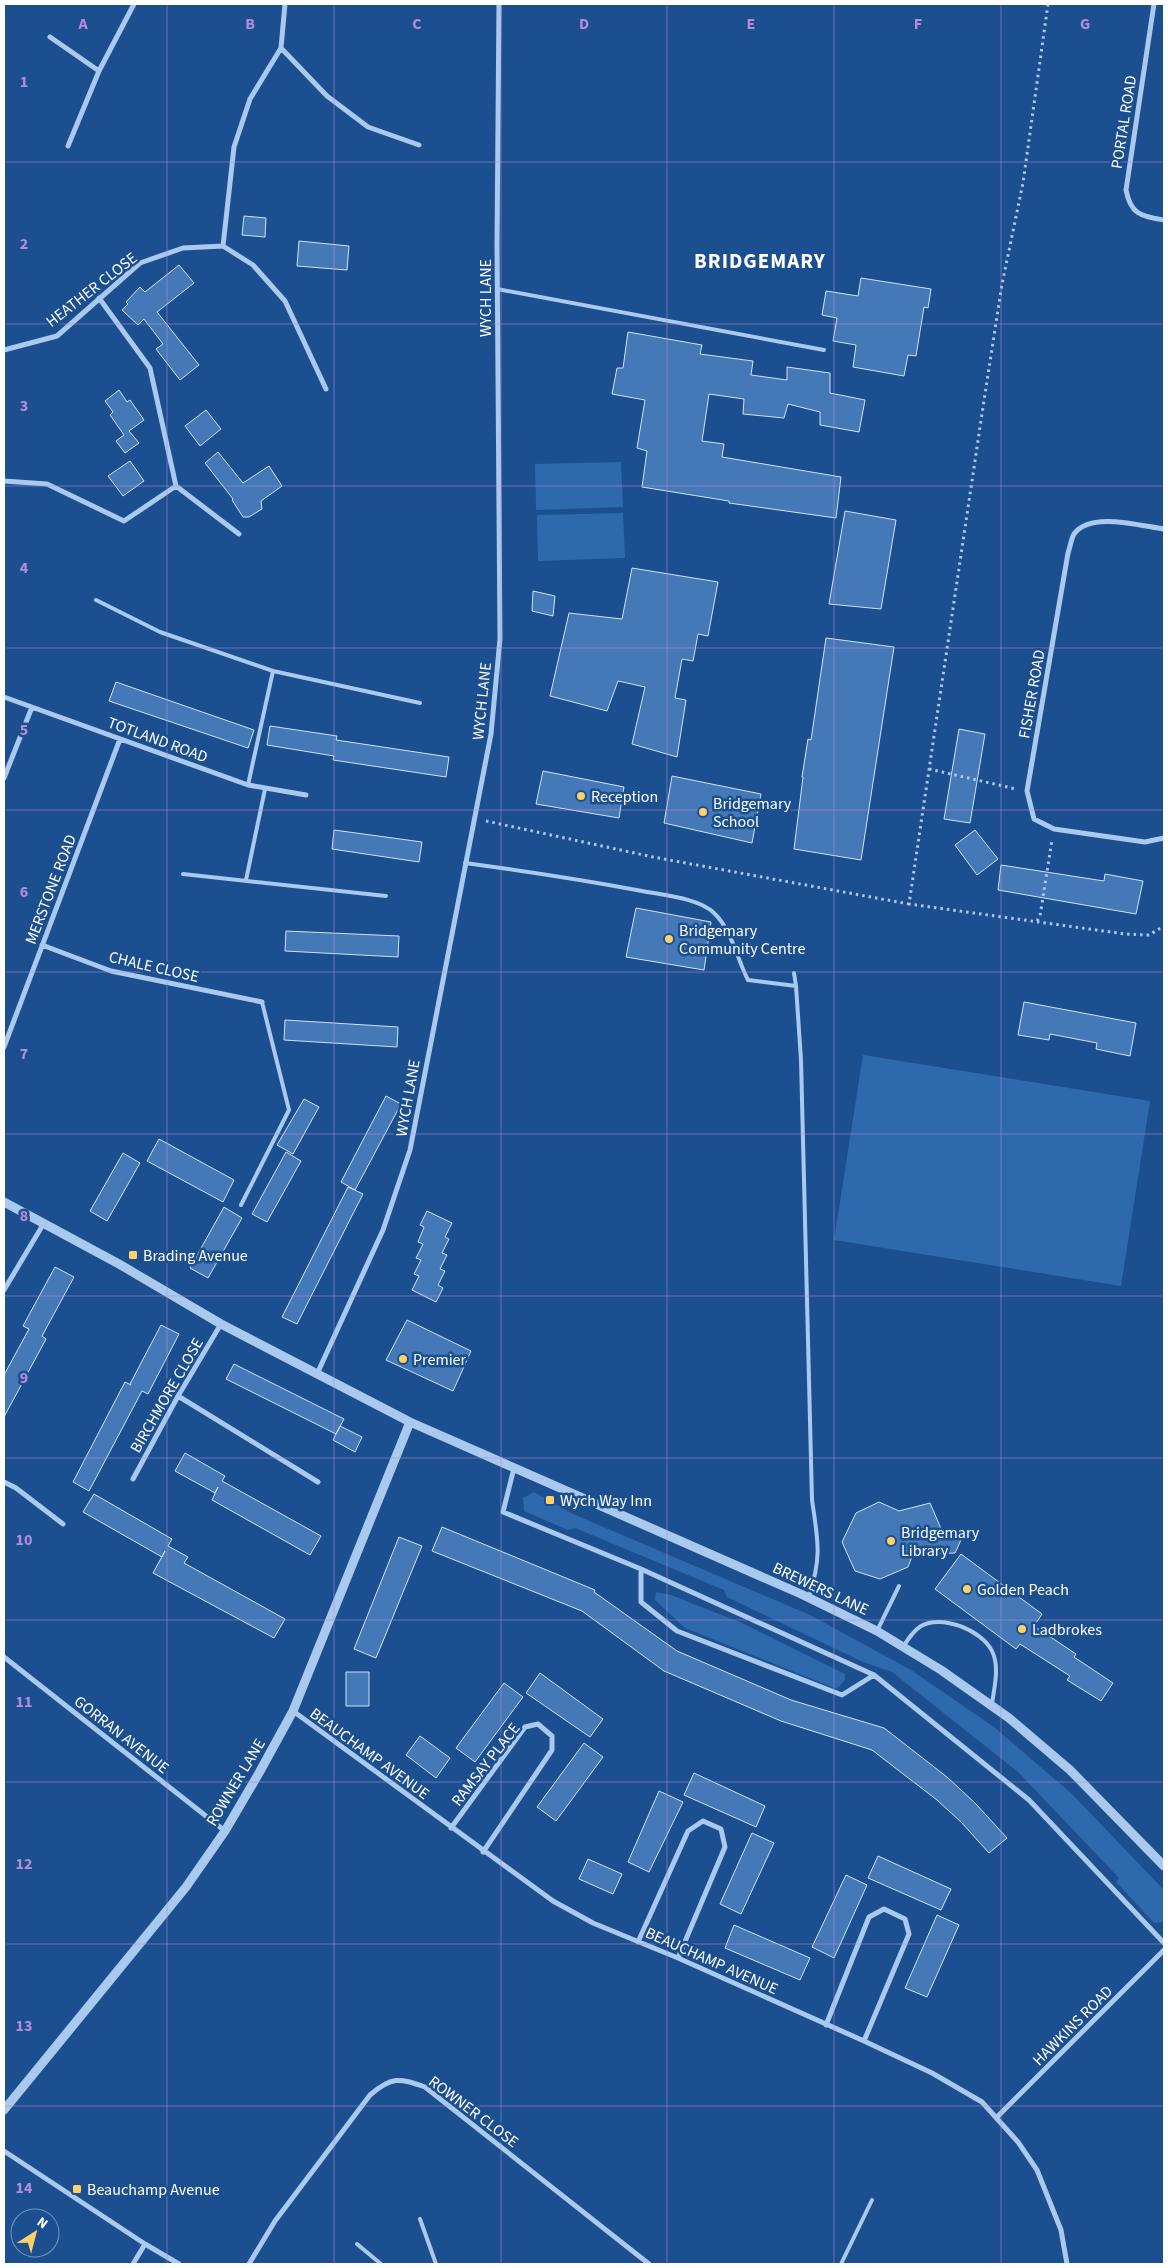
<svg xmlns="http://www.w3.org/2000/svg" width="1168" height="2268" viewBox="0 0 1168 2268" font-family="'Source Sans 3',sans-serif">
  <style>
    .green { fill: #2e69ad }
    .building { fill: #4478b7; stroke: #cfe3fa }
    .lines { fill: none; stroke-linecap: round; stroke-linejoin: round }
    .path { stroke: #a9c9ee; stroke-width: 3; stroke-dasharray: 2.5 4; stroke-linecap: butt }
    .service { stroke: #a9c9ee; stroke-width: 4 }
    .minor { stroke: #a9c9ee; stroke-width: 5 }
    .tertiary { stroke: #a9c9ee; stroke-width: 9 }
    .grid { fill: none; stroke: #b68bdc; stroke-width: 1; stroke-opacity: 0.55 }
    .poi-dot { fill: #ffd166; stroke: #1b4f8f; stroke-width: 2 }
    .labels { text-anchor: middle; stroke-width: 5; stroke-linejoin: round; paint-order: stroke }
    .street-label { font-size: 16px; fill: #fff; stroke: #1b4f8f }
    .poi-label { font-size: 16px; fill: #fff; stroke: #1b4f8f; text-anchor: start }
    .district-label { font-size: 21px; font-weight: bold; letter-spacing: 1px; fill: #fff; stroke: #1b4f8f }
    .grid-label { font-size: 16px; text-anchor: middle; font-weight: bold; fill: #b68bdc; stroke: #1b4f8f; stroke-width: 5; stroke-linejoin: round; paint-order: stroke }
  </style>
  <rect width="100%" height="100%" fill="#1b4f8f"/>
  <path class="green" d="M 621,462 L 623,507 L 536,510 L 535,464 Z
    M 623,513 L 625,558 L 538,561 L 537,515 Z
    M 863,1055 L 1150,1101 L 1121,1286 L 834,1240 Z
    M 534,1492 L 573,1514 L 810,1615 L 911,1670 L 994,1727 L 1072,1794 L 1164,1890 L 1164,1922 L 1154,1923 L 1116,1882 L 1119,1878 L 1018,1772 L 892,1672 L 863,1662 L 727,1597 L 724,1590 L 575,1528 L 568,1530 L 524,1511 L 523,1498 Z
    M 656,1592 L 671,1595 L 742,1623 L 845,1674 L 845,1680 L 837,1689 L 685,1628 L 655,1600 Z"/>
  <path class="building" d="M 244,216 L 266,218 L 265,237 L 242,235 Z
    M 299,241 L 349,246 L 347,270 L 297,266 Z
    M 179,265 L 194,283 L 157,312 L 199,365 L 180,380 L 156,349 L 163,344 L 144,319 L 138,325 L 122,310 L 128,304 L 126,302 L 140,287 L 145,292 Z
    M 861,278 L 931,289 L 928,308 L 924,307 L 916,356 L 908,355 L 904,376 L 853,367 L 856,345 L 833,341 L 837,318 L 822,315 L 826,291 L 858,296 Z
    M 628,332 L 702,345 L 700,354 L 753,361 L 751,375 L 787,380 L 787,367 L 830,373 L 830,393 L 865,400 L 859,432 L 820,425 L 820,412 L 788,404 L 784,418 L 743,414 L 744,399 L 709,394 L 702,441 L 724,444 L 722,457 L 841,477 L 836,518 L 729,503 L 729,501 L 642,487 L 647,451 L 637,448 L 645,400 L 612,394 L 617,368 L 623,368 Z
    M 119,390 L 127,402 L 130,400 L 144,420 L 129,431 L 139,443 L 125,453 L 116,441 L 124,435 L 110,415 L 113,412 L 105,401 Z
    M 206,410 L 221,429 L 200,446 L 185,426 Z
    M 218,452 L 243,483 L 269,466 L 282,486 L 261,501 L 262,509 L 249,517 L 243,517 L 232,500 L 233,499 L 205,463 Z
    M 130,461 L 144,481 L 123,496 L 108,476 Z
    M 845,511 L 896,520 L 881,609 L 829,604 Z
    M 632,568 L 718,582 L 708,636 L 698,634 L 693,661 L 682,659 L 675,698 L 686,700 L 677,757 L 632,744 L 645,687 L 618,681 L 607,711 L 550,696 L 569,613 L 622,619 Z
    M 533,591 L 555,596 L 553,616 L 532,611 Z
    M 826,638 L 894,647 L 861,860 L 794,849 L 803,777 L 802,777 L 808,739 L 811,740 Z
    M 116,682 L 254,730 L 248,748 L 109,701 Z
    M 270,726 L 337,736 L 336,740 L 449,757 L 446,777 L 333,760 L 334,756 L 267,745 Z
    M 959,729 L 985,734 L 970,823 L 944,819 Z
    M 543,771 L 624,787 L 619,818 L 536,804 Z
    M 672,776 L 761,794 L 752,843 L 664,823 Z
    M 334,830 L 422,842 L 419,862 L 332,849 Z
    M 975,830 L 998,859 L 977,875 L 955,845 Z
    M 1001,865 L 1104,881 L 1105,874 L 1143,881 L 1136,914 L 998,890 Z
    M 636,908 L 711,922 L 704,970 L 626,957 Z
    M 286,931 L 399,936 L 398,957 L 285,951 Z
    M 1024,1002 L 1136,1023 L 1130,1056 L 1096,1049 L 1097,1043 L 1050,1034 L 1049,1040 L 1018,1035 Z
    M 285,1020 L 398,1027 L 397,1047 L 284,1040 Z
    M 386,1096 L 401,1104 L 355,1190 L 341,1182 Z
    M 304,1099 L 319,1107 L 293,1154 L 277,1145 Z
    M 159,1139 L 234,1180 L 223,1202 L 147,1161 Z
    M 286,1152 L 301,1161 L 267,1222 L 252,1214 Z
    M 123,1153 L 140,1163 L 107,1221 L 90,1211 Z
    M 348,1187 L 363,1194 L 297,1324 L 282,1317 Z
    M 224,1207 L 242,1218 L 208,1278 L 190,1268 Z
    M 427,1211 L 452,1223 L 445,1237 L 449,1239 L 442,1253 L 447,1255 L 440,1269 L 445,1271 L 438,1285 L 443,1288 L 436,1302 L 412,1290 L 419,1276 L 414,1274 L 421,1260 L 416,1258 L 423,1244 L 418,1242 L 424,1227 L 420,1225 Z
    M 55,1267 L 74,1277 L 42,1336 L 46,1339 L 4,1417 L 4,1375 L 29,1329 L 23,1326 Z
    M 407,1320 L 471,1351 L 453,1391 L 386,1360 Z
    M 161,1325 L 179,1334 L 148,1394 L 142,1391 L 89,1491 L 73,1482 L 125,1382 L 131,1385 L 130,1384 Z
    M 234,1364 L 344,1419 L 336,1434 L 226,1379 Z
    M 340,1426 L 362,1437 L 355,1452 L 333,1440 Z
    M 185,1453 L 225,1476 L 222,1481 L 321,1536 L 310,1555 L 212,1500 L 218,1487 L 215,1493 L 175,1471 Z
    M 94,1494 L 172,1539 L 168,1546 L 188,1557 L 184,1563 L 285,1619 L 274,1638 L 153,1573 L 165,1551 L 162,1557 L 83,1512 Z
    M 879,1502 L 899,1511 L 930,1503 L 942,1531 L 961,1540 L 955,1553 L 913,1554 L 908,1567 L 880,1579 L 855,1571 L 842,1542 L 856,1513 Z
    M 442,1527 L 595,1590 L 594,1592 L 677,1651 L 791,1700 L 884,1728 L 947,1777 L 975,1803 L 1007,1838 L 989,1853 L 961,1822 L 937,1800 L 872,1750 L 781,1721 L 664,1671 L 582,1611 L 432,1551 Z
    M 399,1537 L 422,1546 L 376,1658 L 354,1649 Z
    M 961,1554 L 1042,1614 L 1034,1626 L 1076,1654 L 1074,1657 L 1113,1683 L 1101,1701 L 1067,1680 L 1070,1676 L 1020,1644 L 1016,1649 L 935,1589 Z
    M 346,1672 L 369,1672 L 369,1706 L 346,1706 Z
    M 540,1673 L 603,1719 L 590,1737 L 526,1693 Z
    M 504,1683 L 523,1697 L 475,1762 L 456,1748 Z
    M 420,1736 L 450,1758 L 436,1778 L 406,1755 Z
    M 584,1743 L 603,1757 L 556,1821 L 537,1807 Z
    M 694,1773 L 765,1806 L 756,1827 L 684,1795 Z
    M 659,1791 L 683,1802 L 649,1872 L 628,1862 Z
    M 752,1833 L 774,1843 L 741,1914 L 720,1904 Z
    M 878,1856 L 951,1889 L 941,1910 L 868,1878 Z
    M 588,1859 L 622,1874 L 613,1894 L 579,1879 Z
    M 846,1875 L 867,1885 L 834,1958 L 812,1947 Z
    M 937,1915 L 959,1925 L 927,1997 L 905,1988 Z
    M 734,1925 L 810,1958 L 800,1980 L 725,1948 Z"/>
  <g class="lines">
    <path class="path" d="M 1048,4 L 1023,183 L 1002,284 L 983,407 L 909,904 L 1125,934 L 1149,935 L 1164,926
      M 929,769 L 1016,789
      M 486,821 L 653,857 L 909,904
      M 1037,921 L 1040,916 L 1052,840"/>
    <path class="service" d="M 497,289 L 824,350
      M 96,600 L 160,632 L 273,671 L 248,785
      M 273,671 L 420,703
      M 465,863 C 524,871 583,880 642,891 C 662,895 699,898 714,913 C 732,930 737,959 748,980 L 796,986 L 801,1060 L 812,1500 C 818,1541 822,1556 809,1597
      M 183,874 L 386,896
      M 246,880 L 265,789
      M 794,973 L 796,986
      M 241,1205 L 289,1110 L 262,1002
      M 877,1631 L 899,1586
      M 903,1647 C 908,1639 913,1631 921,1626 C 941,1614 982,1630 992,1651 C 1000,1667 994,1688 992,1704
      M 420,2219 L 436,2264
      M 357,2244 L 381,2264
      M 841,2264 L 872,2200"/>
    <path class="minor" d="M 1154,4 L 1126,190 C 1131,215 1141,216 1164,220
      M 50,37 L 99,71
      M 281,48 L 327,96 L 368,127 L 419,145
      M 68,146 L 99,71 L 134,4
      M 223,246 L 234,147 L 250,99 L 281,48 L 285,4
      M 4,350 L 57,336 L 140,263 L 183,248 L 223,246 L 253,265 L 285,301 L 326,389
      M 4,481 L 47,484 L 124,521 L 176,486 L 150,368 L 99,298
      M 176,486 L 239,534
      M 1164,529 C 1141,526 1090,511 1074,534 C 1071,539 1070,548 1068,553 L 1027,791 L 1034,819 L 1054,829 L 1145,842 L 1164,838
      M 4,697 L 248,785 L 306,795
      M 4,778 L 32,707
      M 42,945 L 111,971 L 262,1002
      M 4,1047 L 120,739
      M 4,1290 L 44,1223
      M 317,1374 L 383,1230 L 410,1150 L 491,734 L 500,639 L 497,244 L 499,4
      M 178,1396 L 318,1482
      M 514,1468 L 503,1512 L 641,1569 L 874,1675 L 1029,1800 L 1164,1943
      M 133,1479 L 178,1396 L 221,1324
      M 4,1482 L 16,1488 L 63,1524
      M 641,1569 L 641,1602 L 677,1631 L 842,1695 L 874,1675
      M 4,1657 L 225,1831
      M 293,1711 L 553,1901 L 593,1923 L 678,1958 L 864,2041 L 932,2073 L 982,2102 L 1018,2142 L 1037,2170 L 1061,2230 L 1067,2264
      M 451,1828 L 525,1727 L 538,1724 L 552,1736 L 552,1750 L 483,1852
      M 638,1942 L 688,1831 L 703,1821 L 721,1829 L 725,1847 L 678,1958
      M 826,2025 L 869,1917 L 884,1909 L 905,1919 L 909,1934 L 864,2041
      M 997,2117 L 1164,1950
      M 4,2151 L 145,2244 L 179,2264
      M 133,2264 L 145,2244
      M 249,2264 L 275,2221 L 370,2095 C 392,2076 399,2078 425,2087 L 649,2264"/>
    <path class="tertiary" d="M 4,1202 L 119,1264 L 221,1324 L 410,1422 L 801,1594 L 877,1631 L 941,1670 L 1009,1718 L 1070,1770 L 1164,1866
      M 4,2110 L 186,1887 L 225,1831 L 259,1773 L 293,1711 L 410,1422"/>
  </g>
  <path class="grid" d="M 167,4 L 167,2264M 334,4 L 334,2264M 501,4 L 501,2264M 667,4 L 667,2264M 834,4 L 834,2264M 1001,4 L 1001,2264M 4,162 L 1164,162M 4,324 L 1164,324M 4,486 L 1164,486M 4,648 L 1164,648M 4,810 L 1164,810M 4,972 L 1164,972M 4,1134 L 1164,1134M 4,1296 L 1164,1296M 4,1458 L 1164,1458M 4,1620 L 1164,1620M 4,1782 L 1164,1782M 4,1944 L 1164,1944M 4,2106 L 1164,2106"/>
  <g class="poi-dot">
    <circle cx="581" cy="796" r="5"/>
    <circle cx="703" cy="812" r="5"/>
    <circle cx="669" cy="939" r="5"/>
    <rect x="128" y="1250" width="10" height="10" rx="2.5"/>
    <circle cx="403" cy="1359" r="5"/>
    <rect x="545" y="1495" width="10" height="10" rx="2.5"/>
    <circle cx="891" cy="1541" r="5"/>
    <circle cx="967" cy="1589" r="5"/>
    <circle cx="1022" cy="1629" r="5"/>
    <rect x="72" y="2184" width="10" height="10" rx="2.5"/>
  </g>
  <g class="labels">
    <g class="street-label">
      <text transform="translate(1123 122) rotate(-81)" y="6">PORTAL ROAD</text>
      <text transform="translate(91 289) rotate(-38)" y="6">HEATHER CLOSE</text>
      <text transform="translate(485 298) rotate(-90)" y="6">WYCH LANE</text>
      <text transform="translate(1031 694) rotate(-80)" y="6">FISHER ROAD</text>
      <text transform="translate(481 701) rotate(-84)" y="6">WYCH LANE</text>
      <text transform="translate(158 739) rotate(20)" y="6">TOTLAND ROAD</text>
      <text transform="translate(50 889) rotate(-69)" y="6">MERSTONE ROAD</text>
      <text transform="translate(154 966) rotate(13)" y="6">CHALE CLOSE</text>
      <text transform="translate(407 1098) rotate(-80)" y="6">WYCH LANE</text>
      <text transform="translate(166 1395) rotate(-60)" y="6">BIRCHMORE CLOSE</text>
      <text transform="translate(821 1588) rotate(25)" y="6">BREWERS LANE</text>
      <text transform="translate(122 1734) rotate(38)" y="6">GORRAN AVENUE</text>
      <text transform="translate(370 1753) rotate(36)" y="6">BEAUCHAMP AVENUE</text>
      <text transform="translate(485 1764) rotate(-52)" y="6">RAMSAY PLACE</text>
      <text transform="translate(235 1782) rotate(-59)" y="6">ROWNER LANE</text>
      <text transform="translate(712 1960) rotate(24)" y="6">BEAUCHAMP AVENUE</text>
      <text transform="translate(1072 2025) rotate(-45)" y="6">HAWKINS ROAD</text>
      <text transform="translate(474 2111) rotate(37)" y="6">ROWNER CLOSE</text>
    </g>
    <g class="poi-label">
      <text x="591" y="802">Reception</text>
      <text x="713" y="809">Bridgemary<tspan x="713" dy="18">School</tspan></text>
      <text x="679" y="936">Bridgemary<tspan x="679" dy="18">Community Centre</tspan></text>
      <text x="143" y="1261">Brading Avenue</text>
      <text x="413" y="1365">Premier</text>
      <text x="560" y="1506">Wych Way Inn</text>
      <text x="901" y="1538">Bridgemary<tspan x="901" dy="18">Library</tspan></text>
      <text x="977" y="1595">Golden Peach</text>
      <text x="1032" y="1635">Ladbrokes</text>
      <text x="87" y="2195">Beauchamp Avenue</text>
    </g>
    <g class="district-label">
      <text x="760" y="268">BRIDGEMARY</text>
    </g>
  </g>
  <g class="grid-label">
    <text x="83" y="29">A</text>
    <text x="250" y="29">B</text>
    <text x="417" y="29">C</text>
    <text x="584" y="29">D</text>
    <text x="751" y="29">E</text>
    <text x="918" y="29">F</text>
    <text x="1085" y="29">G</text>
    <text x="24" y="87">1</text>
    <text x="24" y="249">2</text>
    <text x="24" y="411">3</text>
    <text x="24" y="573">4</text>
    <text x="24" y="735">5</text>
    <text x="24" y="897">6</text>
    <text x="24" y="1059">7</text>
    <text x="24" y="1221">8</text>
    <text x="24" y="1383">9</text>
    <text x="24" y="1545">10</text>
    <text x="24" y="1707">11</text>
    <text x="24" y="1869">12</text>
    <text x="24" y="2031">13</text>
    <text x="24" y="2193">14</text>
  </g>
  <rect width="1168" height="2268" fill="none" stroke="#ffffff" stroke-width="10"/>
  <g transform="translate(35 2233) rotate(36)"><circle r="24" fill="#1b4f8f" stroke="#7695bc"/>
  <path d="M0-4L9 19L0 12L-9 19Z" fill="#ffd166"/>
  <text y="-8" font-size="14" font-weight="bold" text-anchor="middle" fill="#ffffff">N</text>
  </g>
</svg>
